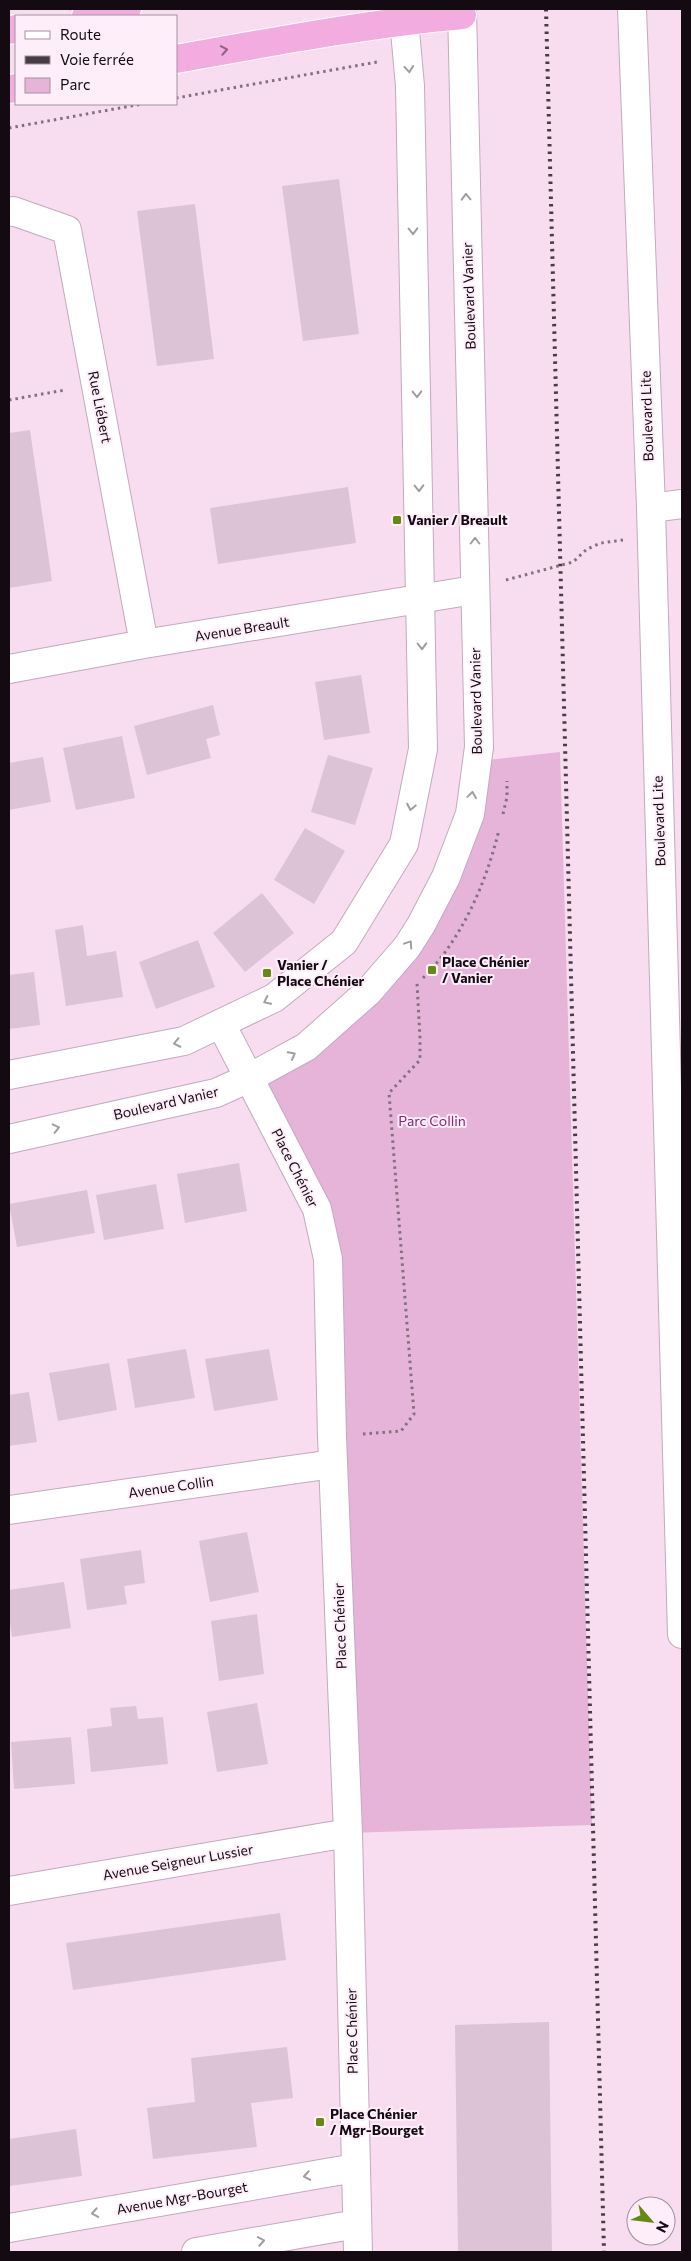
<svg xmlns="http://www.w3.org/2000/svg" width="691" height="2261" viewBox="0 0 691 2261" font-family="Commissioner,sans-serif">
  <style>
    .green { fill: #e7b4d9 }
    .building { fill: #ddc3d6 }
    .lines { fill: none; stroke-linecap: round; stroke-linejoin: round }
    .street-casing { stroke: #c3aabc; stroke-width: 30 }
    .secondary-casing { stroke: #c3aabc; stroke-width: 30 }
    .highway-casing { stroke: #fff; stroke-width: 30 }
    .path { stroke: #82717d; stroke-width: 3; stroke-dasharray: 2.5 4; stroke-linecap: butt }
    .street { stroke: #fff; stroke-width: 28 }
    .secondary { stroke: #fff; stroke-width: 28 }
    .highway { stroke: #f2ace0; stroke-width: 28 }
    .rail { stroke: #473b44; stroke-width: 4; stroke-dasharray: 2.5 5; stroke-linecap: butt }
    .oneway { stroke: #8e6483 }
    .oneway2 { stroke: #a19da0 }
    .poi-dot { fill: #668a11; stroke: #feeefa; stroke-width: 2 }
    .labels { text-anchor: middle; stroke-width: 4; stroke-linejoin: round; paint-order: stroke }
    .street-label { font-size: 14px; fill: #130b11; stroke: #feeefa }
    .poi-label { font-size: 14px; font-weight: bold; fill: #130b11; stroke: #feeefa; text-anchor: start }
    .park-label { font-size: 14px; fill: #862674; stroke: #feeefa }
  </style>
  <rect width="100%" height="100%" fill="#f8ddf0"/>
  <path class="green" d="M 560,752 L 592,1825 L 348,1833 L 331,1225 L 250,1086 L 368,992 L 460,858 L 479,761 Z"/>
  <path class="building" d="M 339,179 L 359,334 L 303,341 L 282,186 Z
    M 195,204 L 214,359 L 157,366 L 137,211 Z
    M 30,430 L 52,581 L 9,588 L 9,433 Z
    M 348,487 L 356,543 L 218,564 L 210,508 Z
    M 361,675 L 370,733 L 324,740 L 315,682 Z
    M 213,705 L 220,735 L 206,739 L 211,758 L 147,775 L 134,726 Z
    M 122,736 L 135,798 L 76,810 L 63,748 Z
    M 328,755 L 373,768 L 355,825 L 311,812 Z
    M 43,757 L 51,802 L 9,810 L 9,763 Z
    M 305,828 L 345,851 L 314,904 L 274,880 Z
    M 262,893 L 294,933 L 245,972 L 213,933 Z
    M 83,925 L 87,956 L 116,951 L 123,997 L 66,1006 L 55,930 Z
    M 198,940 L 215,987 L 156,1009 L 139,962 Z
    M 34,972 L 40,1025 L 9,1029 L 9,975 Z
    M 239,1163 L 247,1211 L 185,1223 L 177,1174 Z
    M 156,1184 L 164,1229 L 104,1240 L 96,1195 Z
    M 87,1190 L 95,1233 L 17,1247 L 9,1204 Z
    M 186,1349 L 195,1398 L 135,1408 L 127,1359 Z
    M 269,1349 L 278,1400 L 214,1411 L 205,1359 Z
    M 109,1363 L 117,1410 L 58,1421 L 49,1373 Z
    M 29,1392 L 37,1442 L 9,1446 L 9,1395 Z
    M 247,1532 L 259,1592 L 210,1602 L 199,1541 Z
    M 141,1550 L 145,1583 L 124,1586 L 127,1604 L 87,1610 L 80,1559 Z
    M 64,1582 L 71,1628 L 12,1637 L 9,1617 L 9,1590 Z
    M 257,1614 L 264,1674 L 219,1681 L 211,1621 Z
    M 257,1703 L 268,1764 L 217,1772 L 207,1712 Z
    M 136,1706 L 138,1719 L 163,1717 L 168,1764 L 91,1772 L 87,1729 L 112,1726 L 110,1708 Z
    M 71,1737 L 75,1784 L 14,1789 L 11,1742 Z
    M 280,1913 L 286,1960 L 73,1990 L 66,1943 Z
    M 549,2022 L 552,2252 L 458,2252 L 455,2025 Z
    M 287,2047 L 293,2098 L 251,2103 L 257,2147 L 153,2159 L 147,2108 L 195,2102 L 191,2058 Z
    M 76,2129 L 82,2176 L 9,2186 L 9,2139 Z"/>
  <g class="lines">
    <g class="street-casing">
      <path id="street" d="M 9,212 L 13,211 L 67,230 L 144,644
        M 651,508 L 682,504
        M 9,669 L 144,644 L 474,590
        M 221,1024 L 317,1209 L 328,1259 L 332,1437 L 348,1833 L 358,2252
        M 9,1510 L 333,1464
        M 9,1891 L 348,1833
        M 9,2228 L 355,2168
        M 196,2252 L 357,2224"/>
    </g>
    <g class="secondary-casing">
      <path id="secondary" d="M 632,9 L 651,508 L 682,1634
        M 9,1075 L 184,1041 L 274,998 L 344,942 L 404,844 L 423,749 L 410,86 L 403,9
        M 9,1139 L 216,1093 L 249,1078 L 306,1047 L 368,992 L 407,947 L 421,925 L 446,877 L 470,814 L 479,747 L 462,9"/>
    </g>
    <g class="highway-casing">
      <path id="highway" d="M 86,16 L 127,9
        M 9,30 L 16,29
        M 176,59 C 271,42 366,24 462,15
        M 9,89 L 16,88"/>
    </g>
    <path class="path" d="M 176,98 L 377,62
      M 9,128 L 142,104
      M 9,400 L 65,390
      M 506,580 L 573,562 L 587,549 L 601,543 L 623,540
      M 503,814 L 507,797 L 507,781
      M 423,978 C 462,939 486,883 499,830
      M 363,1434 L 401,1431 L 414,1414 L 389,1093 L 420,1060 L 420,1038 L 417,983"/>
    <use href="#street" class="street"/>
    <use href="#secondary" class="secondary"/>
    <use href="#highway" class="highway"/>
    <path class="rail" d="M 546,9 L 604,2252"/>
  </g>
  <defs><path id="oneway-chevron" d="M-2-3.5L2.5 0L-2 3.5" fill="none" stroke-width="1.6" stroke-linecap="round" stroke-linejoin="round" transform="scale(1.25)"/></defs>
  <use class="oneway" href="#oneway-chevron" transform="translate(224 50) rotate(-10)"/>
  <g class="oneway2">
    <use href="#oneway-chevron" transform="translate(409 69) rotate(85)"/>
    <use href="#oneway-chevron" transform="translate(466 197) rotate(-92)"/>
    <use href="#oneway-chevron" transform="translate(413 231) rotate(89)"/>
    <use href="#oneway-chevron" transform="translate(417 394) rotate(89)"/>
    <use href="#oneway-chevron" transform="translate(419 488) rotate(89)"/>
    <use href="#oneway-chevron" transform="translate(475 541) rotate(-90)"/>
    <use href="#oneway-chevron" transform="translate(422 646) rotate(89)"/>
    <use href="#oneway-chevron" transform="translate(472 795) rotate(-82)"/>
    <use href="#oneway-chevron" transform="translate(411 807) rotate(101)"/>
    <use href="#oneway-chevron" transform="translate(409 944) rotate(-56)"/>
    <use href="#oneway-chevron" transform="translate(267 1001) rotate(154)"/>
    <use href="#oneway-chevron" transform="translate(177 1043) rotate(168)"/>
    <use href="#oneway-chevron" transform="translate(292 1055) rotate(-28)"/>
    <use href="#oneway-chevron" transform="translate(56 1128) rotate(-13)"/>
    <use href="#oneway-chevron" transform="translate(307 2176) rotate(170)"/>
    <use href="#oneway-chevron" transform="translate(95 2213) rotate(170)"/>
    <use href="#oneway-chevron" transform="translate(261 2241) rotate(-10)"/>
  </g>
  <g class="poi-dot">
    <rect x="392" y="515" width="10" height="10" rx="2.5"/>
    <rect x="427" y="965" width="10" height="10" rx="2.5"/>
    <rect x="262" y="968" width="10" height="10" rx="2.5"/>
    <rect x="315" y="2117" width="10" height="10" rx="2.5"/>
  </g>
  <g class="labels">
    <g class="street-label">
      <text transform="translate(469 296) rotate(-92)" y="5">Boulevard Vanier</text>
      <text transform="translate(100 407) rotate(79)" y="5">Rue Liébert</text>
      <text transform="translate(647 416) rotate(-92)" y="5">Boulevard Lite</text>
      <text transform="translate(242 629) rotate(-9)" y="5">Avenue Breault</text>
      <text transform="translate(476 701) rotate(-91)" y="5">Boulevard Vanier</text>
      <text transform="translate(659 821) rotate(-92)" y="5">Boulevard Lite</text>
      <text transform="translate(166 1103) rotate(-13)" y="5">Boulevard Vanier</text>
      <text transform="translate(295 1168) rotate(63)" y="5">Place Chénier</text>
      <text transform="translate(171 1487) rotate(-8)" y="5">Avenue Collin</text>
      <text transform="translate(340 1626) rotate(-92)" y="5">Place Chénier</text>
      <text transform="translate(178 1862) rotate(-10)" y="5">Avenue Seigneur Lussier</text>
      <text transform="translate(352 2031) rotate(-91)" y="5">Place Chénier</text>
      <text transform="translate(182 2198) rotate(-10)" y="5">Avenue Mgr-Bourget</text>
    </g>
    <g class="poi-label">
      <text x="407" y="525">Vanier / Breault</text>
      <text x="442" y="967">Place Chénier<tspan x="442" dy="16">/ Vanier</tspan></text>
      <text x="277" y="970">Vanier /<tspan x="277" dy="16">Place Chénier</tspan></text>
      <text x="330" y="2119">Place Chénier<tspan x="330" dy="16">/ Mgr-Bourget</tspan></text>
    </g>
    <g class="park-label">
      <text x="432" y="1126">Parc Collin</text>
    </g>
  </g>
  <rect width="691" height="2261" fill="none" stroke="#130b11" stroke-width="20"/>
  <rect x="15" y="15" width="162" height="90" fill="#feeefa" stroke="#a0939d"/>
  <rect x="25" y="31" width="25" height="8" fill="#ffffff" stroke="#a0939d"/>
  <text x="60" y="40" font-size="15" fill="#130b11">Route</text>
  <rect x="25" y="56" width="25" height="8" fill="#473b44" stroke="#a0939d"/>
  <text x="60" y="65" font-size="15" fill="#130b11">Voie ferrée</text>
  <rect x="25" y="78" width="25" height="15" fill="#e7b4d9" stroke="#a0939d"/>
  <text x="60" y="90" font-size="15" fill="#130b11">Parc</text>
  <g transform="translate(651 2221) rotate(118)"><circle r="24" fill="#feeefa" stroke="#a0939d"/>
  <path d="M0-4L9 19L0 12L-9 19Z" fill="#668a11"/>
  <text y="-8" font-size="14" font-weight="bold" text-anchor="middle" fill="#130b11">N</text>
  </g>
</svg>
